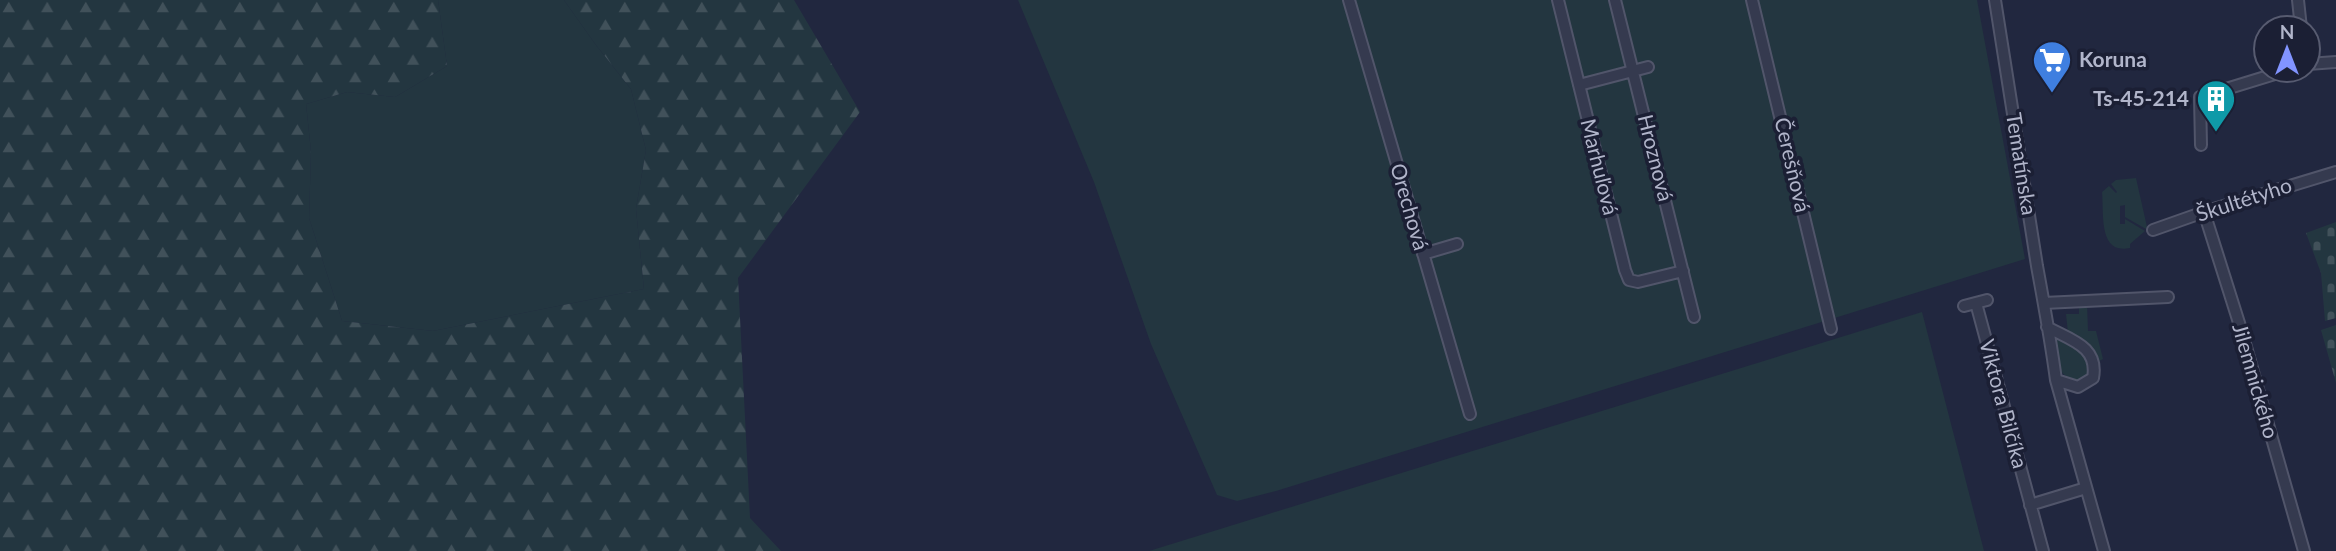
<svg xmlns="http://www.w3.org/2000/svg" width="2336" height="551" viewBox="0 0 2336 551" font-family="Lato,sans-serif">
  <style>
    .grass { fill: #233640 }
    .forest { fill: url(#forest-firs) }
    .cemetery { fill: url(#cemetery-stones) }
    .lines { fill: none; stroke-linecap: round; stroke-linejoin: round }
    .minor-casing { stroke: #51556a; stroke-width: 14 }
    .minor { stroke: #353a4f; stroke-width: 10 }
    .labels { text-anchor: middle; stroke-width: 7; stroke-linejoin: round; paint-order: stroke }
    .poi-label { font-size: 21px; font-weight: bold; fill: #b1b5ca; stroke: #1b1f34; text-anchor: start }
    .street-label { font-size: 21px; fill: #b1b5ca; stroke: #1b1f34 }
  </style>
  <defs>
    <pattern id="forest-firs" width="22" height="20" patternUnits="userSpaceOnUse" patternTransform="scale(1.75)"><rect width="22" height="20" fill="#233640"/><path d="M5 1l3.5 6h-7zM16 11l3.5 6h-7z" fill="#41515a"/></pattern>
    <pattern id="cemetery-stones" width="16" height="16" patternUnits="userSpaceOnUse" patternTransform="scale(1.75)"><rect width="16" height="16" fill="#233640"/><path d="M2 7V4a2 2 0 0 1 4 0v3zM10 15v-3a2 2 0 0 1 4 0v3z" fill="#41515a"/></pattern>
  </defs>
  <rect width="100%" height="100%" fill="#21273f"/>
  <path class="grass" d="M 438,0 L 564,0 L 596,45 L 631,89 L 646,150 L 636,209 L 644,289 L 433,331 L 342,321 L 309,218 L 311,152 L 306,104 L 347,92 L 395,97 L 447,66 Z
    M 1018,0 L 1977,0 L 2025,259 L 1276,491 L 1237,501 L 1217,495 L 1151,344 L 1094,182 Z
    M 2136,178 L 2147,227 L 2146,229 L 2125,217 L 2125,205 L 2120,206 L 2120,224 L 2125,224 L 2125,219 L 2145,231 L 2130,244 L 2130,248 C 2098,255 2104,213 2102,192 L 2109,186 L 2116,193 L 2117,192 L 2111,184 L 2116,180 Z
    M 2079,304 L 2087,304 L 2088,331 L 2096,331 L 2103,359 L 2099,361 L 2088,346 L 2068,333 L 2066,314 L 2079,314 Z
    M 1922,312 L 1984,551 L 1149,551 Z
    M 2056,337 C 2074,345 2086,349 2091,369 L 2086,377 L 2078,381 C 2056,376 2056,361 2053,342 Z"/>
  <path class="forest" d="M 0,0 L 438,0 L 447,66 L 395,97 L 347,92 L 306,104 L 311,152 L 309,218 L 342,321 L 433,331 L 644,289 L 636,209 L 646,150 L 631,89 L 596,45 L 564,0 L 794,0 L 860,112 L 738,278 L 750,518 L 781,551 L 0,551 Z"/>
  <path class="cemetery" d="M 2336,222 L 2336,318 L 2325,321 L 2321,273 L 2306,233 Z
    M 2336,325 L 2336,383 L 2321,330 Z"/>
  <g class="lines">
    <g class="minor-casing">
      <path id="minor" d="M 1349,0 L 1470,414
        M 1558,0 L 1625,270 L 1629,280 L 1638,282 L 1683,271
        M 1615,0 L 1694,317
        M 1752,0 L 1831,329
        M 1995,0 L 2037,266 C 2044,304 2051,342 2056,380 L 2078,387 L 2093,378 C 2099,346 2070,340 2047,327
        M 2298,0 L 2301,28
        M 2308,64 L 2336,62
        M 1579,85 L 1648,67
        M 2201,145 L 2200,97 L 2288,70
        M 2204,212 L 2240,326 L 2304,551
        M 2153,230 L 2204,212 L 2336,172
        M 1423,254 L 1457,244
        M 1976,303 L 2043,551
        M 2044,303 L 2168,297
        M 1964,306 L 1987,300
        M 2056,380 L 2104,551
        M 2030,505 L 2086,488"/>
    </g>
    <use href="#minor" class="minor"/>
  </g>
  <defs>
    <g id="supermarket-pin" transform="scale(2.0125)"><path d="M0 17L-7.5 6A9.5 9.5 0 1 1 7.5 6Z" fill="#3f7fe0" stroke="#1b1f34"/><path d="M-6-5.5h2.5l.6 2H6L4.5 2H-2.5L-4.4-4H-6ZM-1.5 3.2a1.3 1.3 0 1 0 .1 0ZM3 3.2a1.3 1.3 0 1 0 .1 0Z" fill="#fff"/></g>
    <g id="building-pin" transform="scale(2.0125)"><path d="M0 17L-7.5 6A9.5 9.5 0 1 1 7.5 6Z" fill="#0f9aa8" stroke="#1b1f34"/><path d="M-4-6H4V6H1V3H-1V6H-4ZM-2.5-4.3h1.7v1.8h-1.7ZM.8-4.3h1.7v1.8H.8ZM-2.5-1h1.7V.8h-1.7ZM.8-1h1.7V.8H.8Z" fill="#fff"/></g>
  </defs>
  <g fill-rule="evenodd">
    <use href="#supermarket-pin" x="2052" y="60"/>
    <use href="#building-pin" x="2216" y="99"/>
  </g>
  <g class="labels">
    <g class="poi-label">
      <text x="2079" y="67">Koruna</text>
      <text x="2189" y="106" text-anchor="end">Ts-45-214</text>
    </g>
    <g class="street-label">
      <text transform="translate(1655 158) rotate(76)" y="7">Hroznová</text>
      <text transform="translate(2021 164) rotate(81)" y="7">Tematínska</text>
      <text transform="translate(1792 165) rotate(77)" y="7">Čerešňová</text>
      <text transform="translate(1599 167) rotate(76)" y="7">Marhuľová</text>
      <text transform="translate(2244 200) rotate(-18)" y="7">Škultétyho</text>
      <text transform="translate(1409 207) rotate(74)" y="7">Orechová</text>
      <text transform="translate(2255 381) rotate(74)" y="7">Jilemnického</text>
      <text transform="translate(2003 404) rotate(75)" y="7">Viktora Bilčíka</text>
    </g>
  </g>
  <g transform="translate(2287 49)"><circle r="33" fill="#1b1f34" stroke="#575b70" stroke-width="2"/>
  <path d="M0-5L12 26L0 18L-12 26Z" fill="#8294ff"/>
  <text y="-10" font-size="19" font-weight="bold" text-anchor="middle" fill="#b1b5ca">N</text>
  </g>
</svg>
